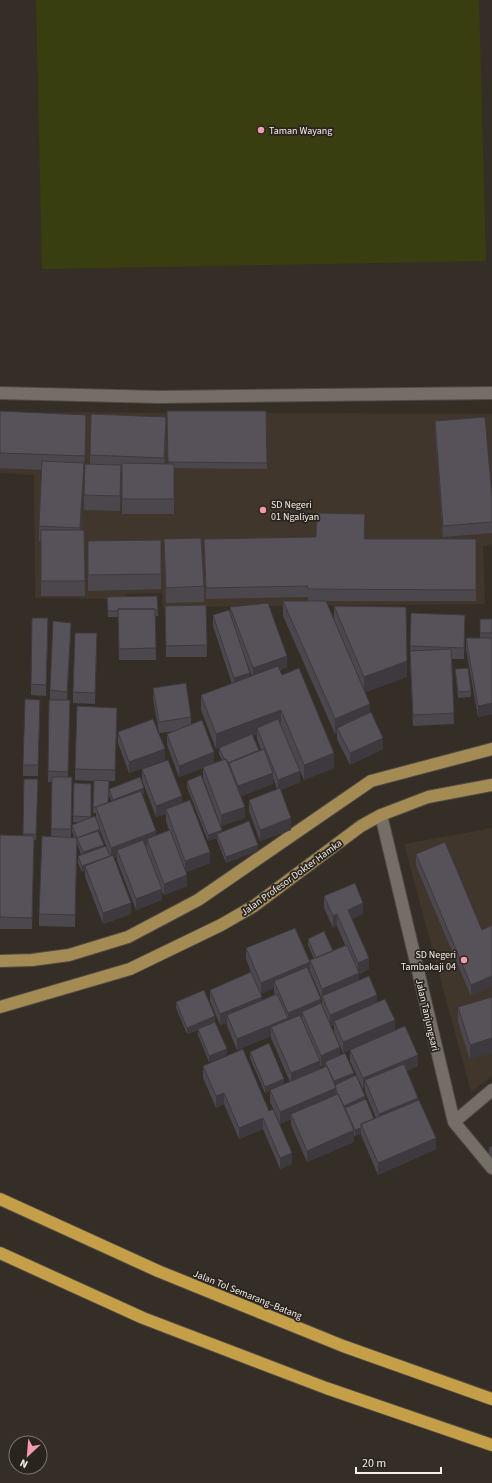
<svg xmlns="http://www.w3.org/2000/svg" width="492" height="1483" viewBox="0 0 492 1483" font-family="'Source Sans 3',sans-serif">
  <style>
    .built { fill: #40362b }
    .pitch { fill: #393e11 }
    .lines { fill: none; stroke-linecap: round; stroke-linejoin: round }
    .minor-casing { stroke: #4f4a44; stroke-width: 14 }
    .major-casing { stroke: #4f4a44; stroke-width: 14 }
    .highway-casing { stroke: #4f4a44; stroke-width: 14 }
    .minor { stroke: #756e67; stroke-width: 12 }
    .major { stroke: #a48b54; stroke-width: 12 }
    .highway { stroke: #c49f47; stroke-width: 12 }
    .wall { fill: #4b474d; fill-rule: evenodd }
    .shaded-wall { fill: #3d393e }
    .building { fill: #575259; stroke: #3d393e }
    .poi-dot { fill: #f29aae; stroke: #2a241e; stroke-width: 1.5 }
    .labels { text-anchor: middle; stroke-width: 3.5; stroke-linejoin: round; paint-order: stroke }
    .poi-label { font-size: 10px; fill: #f3efea; stroke: #2a241e; text-anchor: start }
    .street-label { font-size: 10px; fill: #f3efea; stroke: #2a241e }
  </style>
  <rect width="100%" height="100%" fill="#342e27"/>
  <path class="built" d="M 0,412 L 492,414 L 492,544 L 483,547 L 485,604 L 163,607 L 162,593 L 125,594 L 126,599 L 35,598 L 34,475 L 0,473 Z
    M 492,828 L 492,1076 L 471,1092 L 404,844 Z"/>
  <path class="pitch" d="M 36,0 L 479,0 L 486,261 L 42,269 Z"/>
  <g class="lines">
    <g class="minor-casing">
      <path id="minor" d="M 0,393 L 159,397 L 492,393
        M 381,815 L 454,1122 L 492,1168
        M 454,1122 L 492,1090"/>
    </g>
    <g class="major-casing">
      <path id="major" d="M 0,961 L 32,960 L 69,955 L 128,937 L 198,900 L 371,781 L 492,749
        M 0,1007 L 130,969 L 221,925 L 254,906 L 361,826 L 381,815 L 428,797 L 492,785"/>
    </g>
    <g class="highway-casing">
      <path id="highway" d="M 0,1199 L 158,1271 L 343,1346 L 492,1399
        M 0,1253 L 143,1318 L 326,1388 L 492,1445"/>
    </g>
    <use href="#minor" class="minor"/>
    <use href="#major" class="major"/>
    <use href="#highway" class="highway"/>
  </g>
  <path class="wall" d="M 0,411 L 86,430 L 81,530 L 84,530 L 85,596 L 41,596 L 41,541 L 39,541 L 39,526 L 42,470 L 0,468 Z
    M 167,411 L 266,411 L 267,469 L 174,468 L 174,514 L 122,514 L 122,471 L 121,471 L 120,511 L 84,510 L 84,495 L 90,464 L 90,455 L 166,432 L 165,464 L 168,464 Z
    M 435,421 L 492,496 L 492,533 L 443,537 L 435,432 Z
    M 365,526 L 365,539 L 476,539 L 476,601 L 308,601 L 308,597 L 206,599 L 204,539 L 316,537 Z
    M 164,539 L 204,586 L 204,602 L 166,603 Z
    M 88,541 L 161,574 L 161,589 L 88,591 Z
    M 157,596 L 158,616 L 155,616 L 156,660 L 119,660 L 118,617 L 108,617 L 107,597 Z
    M 283,601 L 334,619 L 334,606 L 407,677 L 365,692 L 370,713 L 383,749 L 350,765 L 337,739 L 337,733 L 335,734 L 283,616 Z
    M 206,605 L 207,657 L 166,657 L 165,617 Z
    M 230,607 L 287,667 L 280,670 L 282,675 L 334,768 L 304,780 L 300,771 L 300,782 L 281,790 L 291,830 L 260,841 L 249,811 L 249,800 L 277,789 L 273,778 L 273,784 L 241,796 L 245,818 L 221,826 L 203,778 L 203,768 L 179,777 L 167,745 L 167,734 L 175,731 L 159,733 L 153,699 L 153,688 L 191,717 L 191,725 L 214,763 L 222,760 L 219,754 L 219,748 L 216,749 L 201,710 L 201,695 L 232,684 L 213,626 L 213,615 L 230,615 ZM 239,641 L 252,676 L 250,677 ZM 257,734 L 257,739 L 261,750 L 259,751 L 253,736 Z
    M 411,613 L 465,626 L 464,659 L 452,659 L 454,724 L 413,726 L 410,662 Z
    M 480,619 L 492,619 L 492,714 L 478,717 L 466,649 L 466,638 L 480,638 Z
    M 48,630 L 46,696 L 31,695 L 31,684 Z
    M 71,634 L 67,700 L 70,712 L 68,777 L 72,788 L 71,837 L 74,838 L 72,831 L 72,825 L 78,823 L 73,822 L 74,783 L 91,784 L 91,818 L 100,834 L 104,847 L 106,846 L 96,819 L 96,813 L 93,813 L 94,781 L 75,780 L 75,769 L 117,719 L 115,781 L 109,781 L 108,803 L 112,802 L 109,795 L 109,789 L 144,794 L 142,795 L 156,835 L 169,830 L 166,821 L 166,814 L 156,817 L 142,780 L 142,769 L 182,803 L 210,863 L 186,872 L 187,886 L 164,895 L 162,891 L 162,900 L 136,910 L 117,861 L 117,857 L 114,858 L 131,914 L 103,924 L 85,877 L 85,871 L 82,872 L 78,863 L 78,856 L 81,855 L 77,843 L 77,844 L 75,927 L 39,926 L 39,914 L 51,837 L 52,782 L 48,782 L 50,690 Z
    M 97,644 L 95,704 L 73,703 L 73,692 Z
    M 455,669 L 471,691 L 471,697 L 458,698 Z
    M 40,711 L 38,776 L 23,776 L 23,765 Z
    M 118,732 L 165,760 L 129,773 L 118,743 Z
    M 24,779 L 38,779 L 36,840 L 34,840 L 32,929 L 0,929 L 0,835 L 23,836 Z
    M 187,781 L 222,832 L 258,851 L 226,863 L 217,840 L 217,838 L 208,841 L 187,787 Z
    M 416,854 L 482,930 L 471,996 L 416,866 Z
    M 324,896 L 363,914 L 352,919 L 369,969 L 359,974 L 359,980 L 377,1003 L 418,1066 L 406,1071 L 418,1100 L 436,1149 L 378,1175 L 361,1135 L 361,1134 L 355,1136 L 354,1135 L 354,1142 L 307,1162 L 291,1125 L 291,1119 L 280,1124 L 270,1102 L 270,1091 L 265,1093 L 250,1058 L 250,1052 L 284,1084 L 290,1082 L 271,1038 L 271,1036 L 237,1050 L 227,1026 L 227,1023 L 220,1025 L 210,1001 L 210,990 L 251,972 L 246,959 L 246,948 L 310,972 L 322,1005 L 322,999 L 310,971 L 310,960 L 314,959 L 308,945 L 308,939 L 333,951 L 345,945 L 337,926 L 333,928 L 324,908 ZM 274,988 L 274,992 L 275,994 L 262,1000 L 261,994 ZM 334,1025 L 334,1032 L 343,1053 L 350,1050 L 350,1061 L 363,1089 L 365,1089 L 365,1092 L 376,1118 L 374,1119 L 354,1076 L 340,1056 L 331,1026 ZM 320,1065 L 321,1067 L 325,1065 L 325,1067 L 320,1069 Z
    M 492,997 L 470,1060 L 458,1022 L 458,1007 Z
    M 176,1002 L 215,1022 L 227,1055 L 209,1062 L 198,1035 L 198,1030 L 187,1034 L 176,1008 Z
    M 203,1066 L 269,1111 L 292,1164 L 280,1169 L 263,1129 L 239,1139 L 224,1104 L 216,1108 L 203,1078 Z
    M 492,1146 L 492,1158 L 489,1154 L 489,1148 Z"/>
  <path class="shaded-wall" d="M 86,415 L 86,430 L 85,472 L 85,456 Z
    M 166,417 L 166,432 L 164,473 L 164,458 Z
    M 84,463 L 84,478 L 80,544 L 80,528 Z
    M 121,465 L 121,480 L 120,511 L 120,496 Z
    M 71,623 L 71,634 L 67,703 L 67,692 Z
    M 287,656 L 287,667 L 253,679 L 253,668 Z
    M 407,661 L 407,677 L 364,692 L 364,677 Z
    M 250,673 L 250,684 L 234,689 L 234,678 Z
    M 492,703 L 492,714 L 478,717 L 478,706 Z
    M 370,704 L 370,719 L 337,728 L 337,733 L 335,734 L 335,719 Z
    M 281,710 L 281,725 L 257,728 L 257,734 L 216,749 L 216,734 Z
    M 383,738 L 383,749 L 350,765 L 350,753 Z
    M 165,749 L 165,760 L 129,773 L 129,762 Z
    M 214,752 L 214,764 L 179,777 L 179,766 Z
    M 334,753 L 334,768 L 304,780 L 304,765 Z
    M 300,771 L 300,782 L 278,791 L 278,780 Z
    M 273,773 L 273,784 L 238,798 L 238,786 Z
    M 144,788 L 144,794 L 113,806 L 113,800 Z
    M 182,796 L 182,808 L 166,809 L 166,814 L 156,817 L 156,806 Z
    M 245,807 L 245,818 L 221,826 L 221,815 Z
    M 291,818 L 291,830 L 260,841 L 260,830 Z
    M 100,829 L 100,835 L 77,838 L 75,927 L 77,838 Z
    M 222,830 L 222,836 L 217,834 L 217,838 L 208,841 L 208,835 Z
    M 156,831 L 156,843 L 147,839 L 147,846 L 119,856 L 117,850 L 117,857 L 111,859 L 111,848 Z
    M 104,845 L 104,851 L 83,858 L 83,852 Z
    M 258,845 L 258,851 L 226,863 L 226,857 Z
    M 210,852 L 210,863 L 185,872 L 185,861 Z
    M 110,856 L 85,866 L 85,871 L 82,872 L 82,866 Z
    M 187,875 L 187,886 L 164,895 L 164,884 Z
    M 162,889 L 162,900 L 136,910 L 136,899 Z
    M 131,903 L 131,914 L 103,924 L 103,913 Z
    M 363,903 L 363,914 L 348,921 L 348,910 Z
    M 337,914 L 337,926 L 333,928 L 333,916 Z
    M 369,958 L 369,969 L 359,974 L 359,984 L 322,998 L 322,989 L 358,974 L 358,963 Z
    M 310,962 L 310,973 L 274,981 L 274,988 L 261,994 L 261,983 Z
    M 492,976 L 492,987 L 471,996 L 471,985 Z
    M 377,995 L 377,1007 L 334,1021 L 334,1025 L 330,1026 L 330,1015 Z
    M 262,997 L 262,1008 L 227,1015 L 227,1023 L 220,1025 L 220,1014 Z
    M 321,999 L 321,1011 L 302,1012 L 302,1019 L 288,1025 L 288,1013 Z
    M 215,1016 L 215,1022 L 187,1034 L 187,1028 Z
    M 288,1018 L 288,1029 L 271,1027 L 271,1036 L 237,1050 L 237,1039 Z
    M 395,1020 L 395,1031 L 343,1053 L 343,1042 Z
    M 492,1038 L 492,1053 L 470,1060 L 470,1045 Z
    M 340,1047 L 340,1058 L 325,1062 L 325,1065 L 321,1067 L 321,1056 Z
    M 227,1049 L 227,1055 L 209,1062 L 209,1056 Z
    M 418,1055 L 418,1066 L 368,1087 L 365,1080 L 365,1089 L 363,1089 L 363,1078 Z
    M 320,1061 L 320,1072 L 291,1084 L 291,1073 Z
    M 354,1073 L 354,1079 L 335,1087 L 334,1081 Z
    M 284,1079 L 284,1085 L 265,1093 L 265,1087 Z
    M 336,1088 L 336,1099 L 291,1114 L 291,1119 L 280,1124 L 280,1112 Z
    M 224,1093 L 224,1104 L 216,1108 L 216,1096 Z
    M 365,1096 L 365,1102 L 345,1108 L 345,1111 L 343,1106 Z
    M 418,1098 L 418,1109 L 379,1125 L 379,1114 Z
    M 263,1118 L 263,1129 L 239,1139 L 239,1128 Z
    M 361,1128 L 361,1134 L 355,1136 L 355,1130 Z
    M 354,1130 L 354,1142 L 307,1162 L 307,1151 Z
    M 436,1138 L 436,1149 L 378,1175 L 378,1163 Z
    M 292,1153 L 292,1164 L 280,1169 L 280,1158 Z"/>
  <path class="building" d="M 0,411 L 86,415 L 85,456 L 0,453 Z
    M 167,411 L 266,411 L 267,463 L 168,462 Z
    M 91,414 L 166,417 L 164,458 L 90,455 Z
    M 485,417 L 492,496 L 492,522 L 443,526 L 435,421 Z
    M 42,461 L 84,463 L 80,528 L 39,526 Z
    M 122,463 L 174,464 L 174,499 L 122,499 Z
    M 85,464 L 121,465 L 120,496 L 84,495 Z
    M 317,513 L 365,514 L 364,539 L 476,539 L 476,590 L 308,589 L 308,586 L 206,588 L 204,539 L 316,537 Z
    M 41,530 L 84,530 L 85,581 L 41,581 Z
    M 201,538 L 204,586 L 166,588 L 164,539 Z
    M 161,540 L 161,574 L 88,575 L 88,541 Z
    M 157,596 L 158,610 L 155,610 L 155,609 L 118,609 L 118,611 L 108,611 L 107,597 Z
    M 283,601 L 326,601 L 370,704 L 335,719 Z
    M 268,603 L 287,656 L 253,668 L 230,607 Z
    M 206,605 L 207,645 L 166,646 L 165,606 Z
    M 334,606 L 406,607 L 407,661 L 364,677 Z
    M 118,609 L 155,609 L 156,648 L 119,649 Z
    M 229,610 L 250,673 L 234,678 L 213,615 Z
    M 411,613 L 465,615 L 464,648 L 410,646 Z
    M 32,618 L 48,618 L 46,685 L 31,684 Z
    M 480,619 L 492,619 L 492,633 L 480,633 Z
    M 53,621 L 71,623 L 67,692 L 50,690 Z
    M 75,633 L 97,633 L 95,693 L 73,692 Z
    M 466,638 L 492,638 L 492,703 L 478,706 Z
    M 451,649 L 454,713 L 413,715 L 410,651 Z
    M 278,666 L 282,675 L 299,668 L 334,753 L 304,765 L 281,710 L 216,734 L 201,695 Z
    M 468,668 L 471,691 L 458,692 L 455,669 Z
    M 186,683 L 191,717 L 159,722 L 153,688 Z
    M 25,699 L 40,700 L 38,765 L 23,765 Z
    M 49,700 L 70,700 L 68,772 L 48,771 Z
    M 77,706 L 117,708 L 115,770 L 75,769 Z
    M 371,712 L 383,738 L 350,753 L 337,728 Z
    M 153,719 L 165,749 L 129,762 L 118,732 Z
    M 278,719 L 300,771 L 278,780 L 257,728 Z
    M 202,720 L 214,752 L 179,766 L 167,734 Z
    M 252,734 L 259,750 L 228,763 L 226,759 L 224,759 L 219,748 Z
    M 264,749 L 273,773 L 238,786 L 229,763 Z
    M 226,759 L 245,807 L 221,815 L 203,767 Z
    M 168,760 L 182,796 L 156,806 L 142,769 Z
    M 201,775 L 222,830 L 208,835 L 187,781 Z
    M 52,777 L 72,777 L 71,829 L 51,829 Z
    M 140,777 L 144,788 L 113,800 L 109,789 Z
    M 24,779 L 38,779 L 36,834 L 23,834 Z
    M 94,780 L 109,781 L 108,803 L 96,807 L 93,807 Z
    M 74,783 L 91,784 L 91,817 L 73,816 Z
    M 280,788 L 291,818 L 260,830 L 249,800 Z
    M 141,791 L 156,831 L 111,848 L 96,807 Z
    M 190,800 L 210,852 L 185,861 L 166,809 Z
    M 95,816 L 100,829 L 77,838 L 72,825 Z
    M 249,821 L 258,845 L 226,857 L 217,834 Z
    M 170,830 L 187,875 L 164,884 L 147,839 Z
    M 98,831 L 104,845 L 83,852 L 77,838 Z
    M 0,835 L 34,836 L 32,918 L 0,917 Z
    M 42,836 L 77,838 L 75,915 L 39,914 Z
    M 143,840 L 162,889 L 136,899 L 117,850 Z
    M 445,842 L 482,930 L 492,925 L 492,976 L 471,985 L 416,854 Z
    M 106,846 L 110,856 L 82,866 L 78,856 Z
    M 113,855 L 131,903 L 103,913 L 85,866 Z
    M 355,883 L 363,903 L 348,910 L 369,958 L 358,963 L 337,914 L 333,916 L 324,896 Z
    M 295,928 L 310,962 L 261,983 L 246,948 Z
    M 324,931 L 333,951 L 316,958 L 308,939 Z
    M 347,945 L 359,973 L 322,989 L 310,960 Z
    M 307,967 L 321,999 L 288,1013 L 274,981 Z
    M 251,972 L 262,997 L 220,1014 L 210,990 Z
    M 369,976 L 377,995 L 330,1015 L 322,996 Z
    M 204,990 L 215,1016 L 187,1028 L 176,1002 Z
    M 277,994 L 288,1018 L 237,1039 L 227,1015 Z
    M 492,997 L 492,1038 L 470,1045 L 458,1007 Z
    M 385,999 L 395,1020 L 343,1042 L 334,1021 Z
    M 321,1003 L 340,1047 L 321,1056 L 302,1012 Z
    M 300,1015 L 320,1061 L 291,1073 L 271,1027 Z
    M 215,1022 L 227,1049 L 209,1056 L 198,1029 Z
    M 405,1026 L 418,1055 L 363,1078 L 350,1050 Z
    M 269,1043 L 284,1079 L 265,1087 L 250,1052 Z
    M 243,1049 L 269,1111 L 273,1109 L 292,1153 L 280,1158 L 263,1118 L 239,1128 L 224,1093 L 216,1096 L 203,1066 Z
    M 345,1053 L 354,1073 L 334,1081 L 325,1062 Z
    M 404,1064 L 418,1098 L 379,1114 L 365,1080 Z
    M 327,1066 L 336,1088 L 280,1112 L 270,1090 Z
    M 356,1075 L 365,1096 L 344,1106 L 336,1090 L 336,1088 L 335,1085 Z
    M 338,1094 L 354,1130 L 307,1151 L 291,1114 Z
    M 366,1099 L 374,1119 L 361,1124 L 361,1128 L 355,1130 L 345,1108 Z
    M 419,1100 L 436,1138 L 378,1163 L 361,1124 Z
    M 492,1146 L 492,1152 L 489,1148 Z"/>
  <g class="poi-dot">
    <circle cx="261" cy="130" r="4"/>
    <circle cx="263" cy="510" r="4"/>
    <circle cx="464" cy="960" r="4"/>
  </g>
  <g class="labels">
    <g class="poi-label">
      <text x="269" y="134">Taman Wayang</text>
      <text x="271" y="508">SD Negeri<tspan x="271" dy="12">01 Ngaliyan</tspan></text>
      <text x="456" y="958" text-anchor="end">SD Negeri<tspan x="456" dy="12">Tambakaji 04</tspan></text>
    </g>
    <g class="street-label">
      <text transform="translate(291 877) rotate(-36)" y="4">Jalan Profesor Dokter Hamka</text>
      <text transform="translate(428 1015) rotate(77)" y="4">Jalan Tanjungsari</text>
      <text transform="translate(248 1294) rotate(22)" y="4">Jalan Tol Semarang–Batang</text>
    </g>
  </g>
  <g transform="translate(28 1455) rotate(206)"><circle r="19" fill="#2a241e" stroke="#7a7570"/>
  <path d="M0-3L7 15L0 10L-7 15Z" fill="#f29aae"/>
  <text y="-6" font-size="11" font-weight="bold" text-anchor="middle" fill="#f3efea">N</text>
  </g>
  <path d="M356 1467v6h85v-6" fill="none" stroke="#f3efea" stroke-width="2"/>
  <text x="362" y="1467" font-size="12" fill="#f3efea" stroke="#2a241e" stroke-width="3" paint-order="stroke">20 m</text>
</svg>
